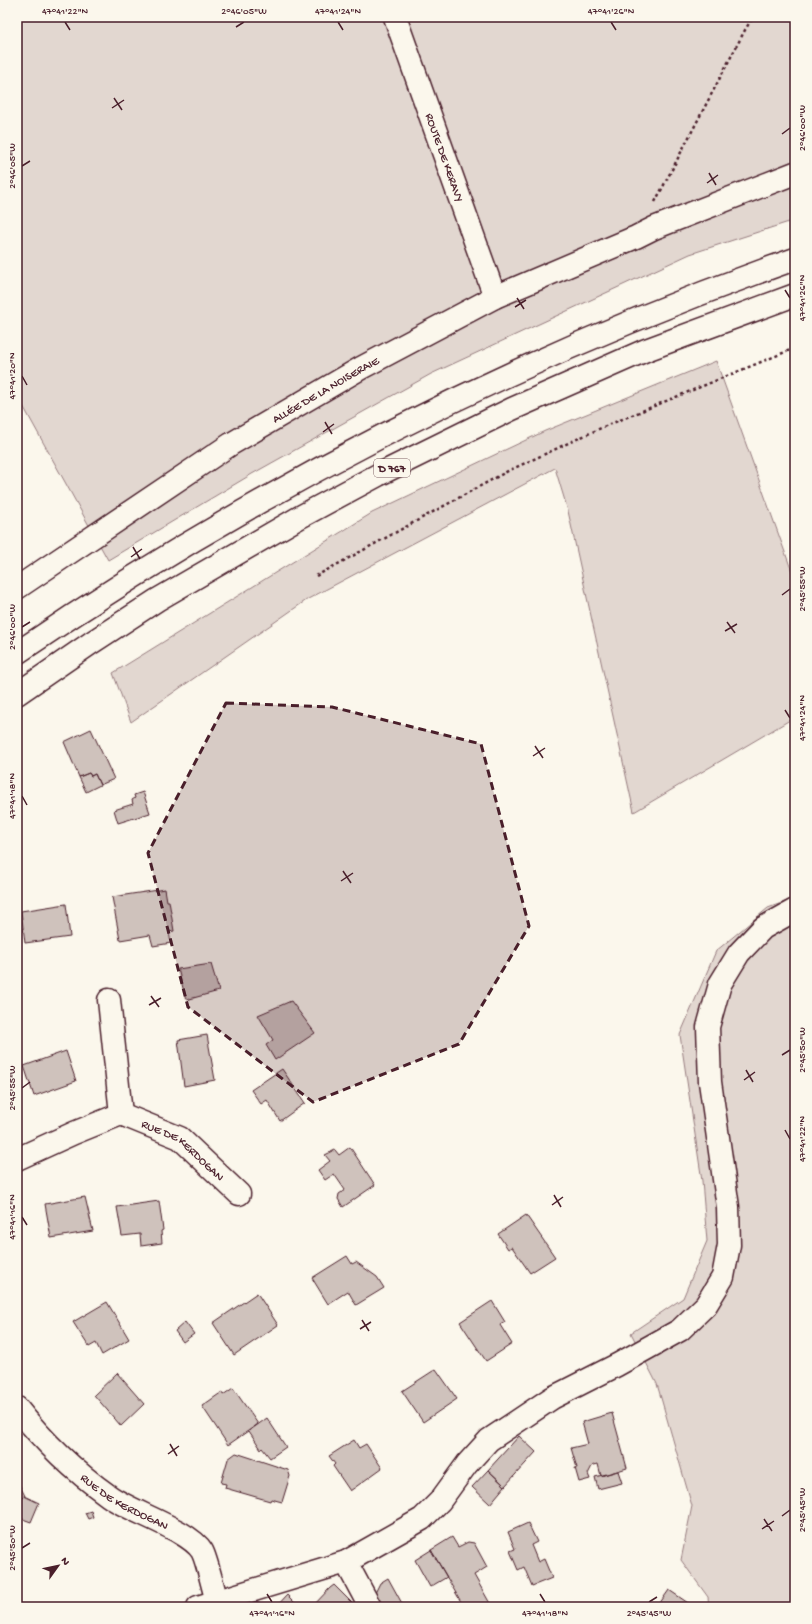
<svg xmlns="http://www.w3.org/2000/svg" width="812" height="1624" viewBox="0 0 812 1624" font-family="'Gochi Hand',sans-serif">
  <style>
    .green { fill: #e2d7d0; stroke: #967b7e }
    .building { fill: #cfc2bc; stroke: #4a1f2b }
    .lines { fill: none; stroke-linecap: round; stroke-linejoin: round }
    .street-casing { stroke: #4a1f2b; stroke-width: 25 }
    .secondary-casing { stroke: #4a1f2b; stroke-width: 25 }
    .highway-casing { stroke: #4a1f2b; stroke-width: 25 }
    .path { stroke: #4a1f2b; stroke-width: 2.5; stroke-dasharray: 3 3; stroke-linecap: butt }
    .street { stroke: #fbf7ec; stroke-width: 22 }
    .secondary { stroke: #fbf7ec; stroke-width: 22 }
    .highway { stroke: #fbf7ec; stroke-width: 22 }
    .marked { fill: #4a1f2b; fill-opacity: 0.2; stroke: #4a1f2b; stroke-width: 3; stroke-dasharray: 8 5; stroke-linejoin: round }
    .ticks { fill: none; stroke: #4a1f2b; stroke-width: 1.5 }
    .labels { text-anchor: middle; stroke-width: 4; stroke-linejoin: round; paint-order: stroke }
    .shield { fill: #fbf7ec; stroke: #7f6065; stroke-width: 1 }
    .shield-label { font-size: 11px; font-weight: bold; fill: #4a1f2b }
    .street-label { font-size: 12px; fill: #4a1f2b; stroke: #fbf7ec }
    .neatline { fill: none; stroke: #4a1f2b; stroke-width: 1.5 }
    .ticks-label { font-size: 10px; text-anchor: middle; fill: #4a1f2b }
  </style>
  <rect width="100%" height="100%" fill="#fbf7ec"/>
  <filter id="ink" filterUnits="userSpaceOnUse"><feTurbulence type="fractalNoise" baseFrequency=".025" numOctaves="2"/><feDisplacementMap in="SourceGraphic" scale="8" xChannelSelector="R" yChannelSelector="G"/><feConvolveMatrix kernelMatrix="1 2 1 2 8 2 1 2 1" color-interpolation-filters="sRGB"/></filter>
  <g filter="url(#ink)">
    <path class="green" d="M 17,17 L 795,17 L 795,220 L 690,254 L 431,374 L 252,474 L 108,560 L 17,395 Z
      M 716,361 L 795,580 L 795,717 L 634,812 L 568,511 L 555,468 L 308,599 L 131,722 L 113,673 L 372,513 L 545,431 Z
      M 795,898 L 795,1607 L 709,1607 L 708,1597 L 681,1560 L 692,1506 L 657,1384 L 631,1333 L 683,1298 L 707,1241 L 702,1181 L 680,1035 L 716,951 L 768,908 Z"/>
    <path class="building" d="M 91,729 L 114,779 L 100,785 L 95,774 L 91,776 L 89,773 L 79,777 L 64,742 Z
      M 89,773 L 91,776 L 95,774 L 100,785 L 86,792 L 79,777 Z
      M 143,792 L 150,813 L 118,823 L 114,810 L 133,804 L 132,800 L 135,798 L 134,795 Z
      M 165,889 L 167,901 L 169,901 L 174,931 L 169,932 L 171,943 L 153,946 L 150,935 L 120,940 L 112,897 Z
      M 66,904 L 70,937 L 25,943 L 21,911 Z
      M 211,964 L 219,991 L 186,1000 L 178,969 Z
      M 291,1001 L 315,1033 L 275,1060 L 266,1045 L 273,1040 L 258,1015 Z
      M 207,1035 L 215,1080 L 184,1086 L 178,1040 Z
      M 66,1051 L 76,1081 L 34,1096 L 24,1066 Z
      M 282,1069 L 305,1103 L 280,1121 L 267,1100 L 261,1104 L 251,1090 Z
      M 350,1147 L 375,1185 L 343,1207 L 338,1199 L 339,1194 L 345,1190 L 334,1174 L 325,1180 L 318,1170 L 330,1161 L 325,1155 L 335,1150 L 339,1155 Z
      M 85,1197 L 93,1231 L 51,1238 L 45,1204 Z
      M 159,1201 L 163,1230 L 161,1231 L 162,1243 L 141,1246 L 140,1234 L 122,1236 L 117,1207 Z
      M 526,1215 L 555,1257 L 530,1273 L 512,1247 L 508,1249 L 498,1234 Z
      M 347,1256 L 352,1264 L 356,1262 L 377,1277 L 384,1288 L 356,1305 L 348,1291 L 328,1304 L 312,1278 Z
      M 257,1293 L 278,1325 L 234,1355 L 213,1323 Z
      M 492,1301 L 505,1322 L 500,1325 L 512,1344 L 486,1361 L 460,1322 Z
      M 107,1302 L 129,1339 L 102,1355 L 96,1343 L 89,1347 L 73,1322 Z
      M 185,1322 L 194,1334 L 183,1342 L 175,1331 Z
      M 436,1369 L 457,1399 L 423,1422 L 402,1391 Z
      M 117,1373 L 144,1404 L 121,1426 L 94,1395 Z
      M 233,1388 L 258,1424 L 228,1445 L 202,1406 L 222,1392 L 223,1395 Z
      M 612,1413 L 627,1468 L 601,1476 L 598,1464 L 594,1465 L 592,1466 L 588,1474 L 590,1479 L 579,1482 L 575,1468 L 577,1468 L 571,1448 L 588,1444 L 582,1422 Z
      M 267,1418 L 286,1447 L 270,1458 L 262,1448 L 261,1449 L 249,1431 Z
      M 519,1436 L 536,1452 L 505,1486 L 488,1470 Z
      M 354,1440 L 359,1448 L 366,1444 L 382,1468 L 350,1491 L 333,1466 L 335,1464 L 329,1456 Z
      M 236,1453 L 288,1470 L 290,1476 L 282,1502 L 271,1499 L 270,1501 L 225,1488 L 226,1484 L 221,1483 L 228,1459 Z
      M 488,1470 L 505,1486 L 490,1504 L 472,1487 Z
      M 618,1471 L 622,1483 L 598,1489 L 595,1477 Z
      M 17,1480 L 25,1496 L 17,1499 Z
      M 24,1496 L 39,1503 L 31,1522 L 20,1518 L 17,1513 L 17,1499 Z
      M 91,1511 L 93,1517 L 88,1519 L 85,1513 Z
      M 528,1523 L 537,1542 L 531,1545 L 538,1562 L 544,1559 L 552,1578 L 532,1586 L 524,1567 L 518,1570 L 510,1551 L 515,1549 L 508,1532 Z
      M 452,1537 L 458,1547 L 468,1542 L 474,1543 L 487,1567 L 474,1575 L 492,1607 L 464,1607 L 431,1550 Z
      M 431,1550 L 447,1577 L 430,1587 L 415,1560 Z
      M 388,1578 L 404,1607 L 382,1607 L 375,1593 L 380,1583 Z
      M 334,1585 L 356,1607 L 312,1607 L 330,1588 Z
      M 669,1590 L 694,1607 L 657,1607 Z
      M 287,1595 L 299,1607 L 276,1607 Z"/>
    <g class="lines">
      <g class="street-casing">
        <g id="street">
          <path id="s1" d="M 395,17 L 495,297"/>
          <path id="s2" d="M 17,588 L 231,444 L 361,368 L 495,297 L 636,237 L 654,228 L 795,173"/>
          <path d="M 109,1000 L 121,1114"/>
          <path id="s3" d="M 17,1159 L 74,1133 L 121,1114 L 180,1138 L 239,1194"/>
          <path id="s4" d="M 17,1408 C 43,1441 74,1471 109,1496 C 131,1512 189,1530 202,1551 C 207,1560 213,1589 217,1601"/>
          <path d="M 346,1562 L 370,1607"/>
        </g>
      </g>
      <g class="secondary-casing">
        <path id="secondary" d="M 198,1607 L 346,1562 L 422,1519 L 440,1501 L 467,1464 L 489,1440 L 552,1398 L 617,1365 L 680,1330 L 706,1305 L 723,1277 L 729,1245 L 728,1207 L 710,1082 L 708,1027 L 720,984 L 739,953 L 763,928 L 795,910"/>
      </g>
      <g class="highway-casing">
        <path id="highway" d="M 17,653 C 258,488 520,356 795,259
          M 17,694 L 91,643 L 157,600 L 300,517 L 378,475 L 512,409 L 646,350 L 795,295"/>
      </g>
      <path class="path" d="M 655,202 L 745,30 L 753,17
        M 316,576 L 506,472 L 603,427 L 795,348"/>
      <use href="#street" class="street"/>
      <use href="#secondary" class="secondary"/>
      <use href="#highway" class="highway"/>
    </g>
  </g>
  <path class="marked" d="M 226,703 L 332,707 L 481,744 L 529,926 L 459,1044 L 313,1102 L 188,1007 L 148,853 Z"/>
  <path class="ticks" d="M 65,22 L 70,30M 338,22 L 343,30M 611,22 L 616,30M 236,27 L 244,22M 114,98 L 122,110M 112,108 L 124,100M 782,134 L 790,128M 22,166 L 30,161M 709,173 L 716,185M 707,183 L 718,175M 785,290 L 790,298M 517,298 L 524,309M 515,307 L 526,300M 22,376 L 27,385M 325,422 L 332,434M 323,432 L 334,424M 133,547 L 140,559M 131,557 L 142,549M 782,595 L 790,589M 727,622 L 735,633M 22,627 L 30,622M 725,631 L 737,624M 785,710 L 790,718M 535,746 L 543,758M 533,756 L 545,748M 22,796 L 27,805M 343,871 L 351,883M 341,881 L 353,873M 151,996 L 159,1007M 149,1005 L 161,998M 782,1055 L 790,1050M 746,1070 L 753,1082M 744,1080 L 755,1072M 22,1088 L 30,1082M 785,1130 L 790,1139M 554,1195 L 561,1207M 552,1205 L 563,1197M 22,1217 L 27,1225M 362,1320 L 369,1331M 360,1329 L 371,1322M 170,1444 L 177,1456M 168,1454 L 179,1446M 782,1516 L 790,1510M 764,1519 L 772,1531M 762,1529 L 774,1521M 22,1548 L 30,1543M 267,1594 L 272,1602M 540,1594 L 545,1602M 649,1602 L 657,1597"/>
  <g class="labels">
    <rect class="shield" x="374" y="459" width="36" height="18" rx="3"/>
    <g class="shield-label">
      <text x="392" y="472">D 767</text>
    </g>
    <g class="street-label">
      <text dy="4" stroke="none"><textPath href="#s1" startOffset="149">ROUTE DE KERAVY</textPath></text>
      <text dy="4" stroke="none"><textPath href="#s2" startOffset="367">ALLÉE DE LA NOISERAIE</textPath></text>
      <text dy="4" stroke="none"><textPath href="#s3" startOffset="186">RUE DE KERDOGAN</textPath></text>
      <text dy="4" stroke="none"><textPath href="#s4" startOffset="144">RUE DE KERDOGAN</textPath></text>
    </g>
  </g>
  <rect width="812" height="1624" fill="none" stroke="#fbf7ec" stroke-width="44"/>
  <g transform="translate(58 1566) rotate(57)" stroke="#fbf7ec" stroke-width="3" paint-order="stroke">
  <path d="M0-3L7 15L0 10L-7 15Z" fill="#4a1f2b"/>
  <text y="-6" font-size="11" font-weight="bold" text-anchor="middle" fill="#4a1f2b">N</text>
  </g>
  <rect x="22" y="22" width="768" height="1580" class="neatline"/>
  <g class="ticks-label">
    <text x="65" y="14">47°41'22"N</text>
    <text x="244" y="14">2°46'05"W</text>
    <text x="338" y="14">47°41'24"N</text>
    <text x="611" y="14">47°41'26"N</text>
    <text transform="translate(801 128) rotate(-90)" y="4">2°46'00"W</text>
    <text transform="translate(11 166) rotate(-90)" y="4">2°46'05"W</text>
    <text transform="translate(801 298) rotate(-90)" y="4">47°41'26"N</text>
    <text transform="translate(11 376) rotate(-90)" y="4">47°41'20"N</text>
    <text transform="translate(801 589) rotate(-90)" y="4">2°45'55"W</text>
    <text transform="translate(11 627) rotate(-90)" y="4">2°46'00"W</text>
    <text transform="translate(801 718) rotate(-90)" y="4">47°41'24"N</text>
    <text transform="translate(11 796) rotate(-90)" y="4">47°41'18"N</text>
    <text transform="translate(801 1050) rotate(-90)" y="4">2°45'50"W</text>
    <text transform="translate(11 1088) rotate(-90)" y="4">2°45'55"W</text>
    <text transform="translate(801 1139) rotate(-90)" y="4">47°41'22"N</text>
    <text transform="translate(11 1217) rotate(-90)" y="4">47°41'16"N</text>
    <text transform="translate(801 1510) rotate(-90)" y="4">2°45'45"W</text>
    <text transform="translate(11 1548) rotate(-90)" y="4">2°45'50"W</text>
    <text x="272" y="1616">47°41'16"N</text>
    <text x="545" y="1616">47°41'18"N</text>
    <text x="649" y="1616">2°45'45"W</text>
  </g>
</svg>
